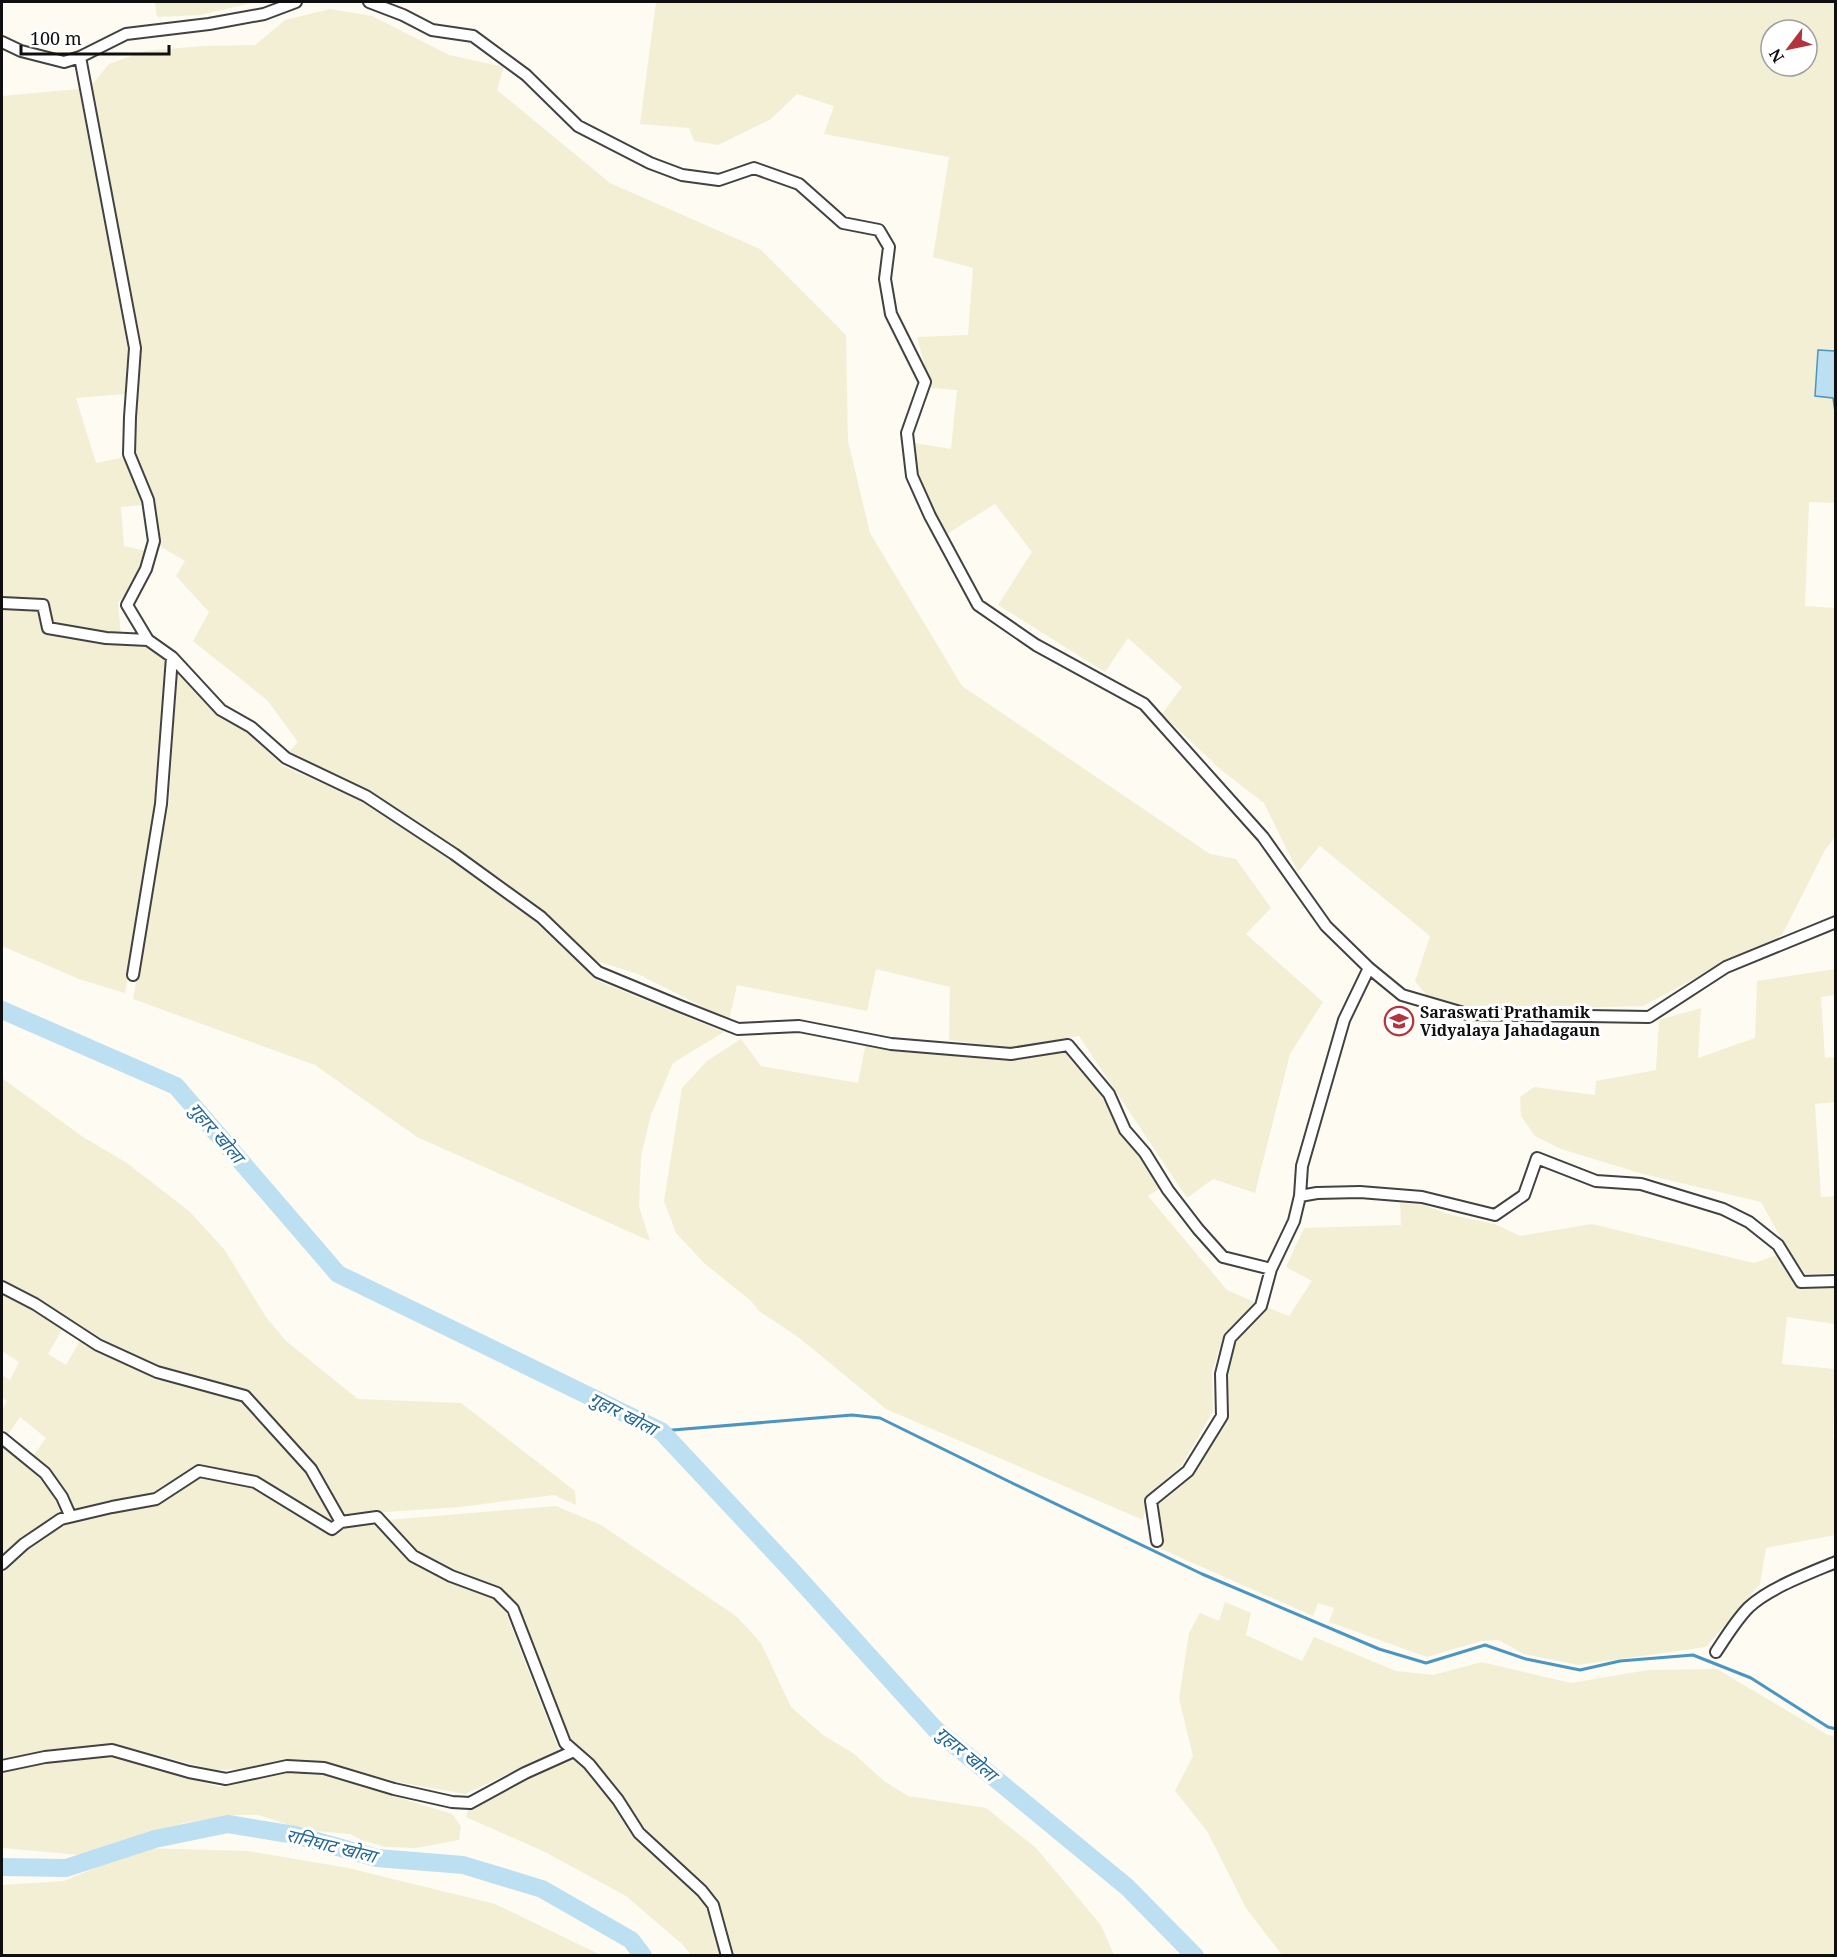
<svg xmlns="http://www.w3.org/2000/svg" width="1837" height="1957" viewBox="0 0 1837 1957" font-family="'Noto Serif','Noto Sans Devanagari',serif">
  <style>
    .farmland { fill: #f2efd4; fill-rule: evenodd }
    .water { fill: #bcdff1; stroke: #4a95c1; stroke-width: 1.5 }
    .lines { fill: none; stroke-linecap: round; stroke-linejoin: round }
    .stream { stroke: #4a95c1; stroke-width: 3 }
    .river { stroke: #bcdff1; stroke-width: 18 }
    .minor-casing { stroke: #424242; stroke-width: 14 }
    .minor { stroke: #fff; stroke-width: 10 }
    .labels { text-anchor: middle; stroke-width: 6; stroke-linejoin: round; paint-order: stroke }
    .poi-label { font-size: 16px; font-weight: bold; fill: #0f0f0f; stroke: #fff; text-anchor: start }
    .water-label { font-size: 18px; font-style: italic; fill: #236896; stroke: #fff }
  </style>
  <rect width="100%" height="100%" fill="#fefbf3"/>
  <path class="farmland" d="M 155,2 L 256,2 L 200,15 L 157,17 Z
    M 656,2 L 1835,2 L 1835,503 L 1809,502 L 1805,606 L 1835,608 L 1835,837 L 1825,850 L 1782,935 L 1720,965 L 1643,1006 L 1468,1011 L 1428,997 L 1415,981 L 1430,936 L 1320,846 L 1298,872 L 1264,803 L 1221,770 L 1162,714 L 1182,687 L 1128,638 L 1105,672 L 998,605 L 1032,552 L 995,504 L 945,535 L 916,475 L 915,443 L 951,449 L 957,390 L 931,388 L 917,337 L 968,335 L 973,268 L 933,257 L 949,157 L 824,134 L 834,106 L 797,94 L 771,119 L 718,145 L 694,141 L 689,128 L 640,124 ZM 1771,30 L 1807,30 L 1807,66 L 1771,66 Z
    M 330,9 L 372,16 L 449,55 L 504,67 L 497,90 L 610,183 L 760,249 L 846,335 L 848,441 L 870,533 L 962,686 L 1210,854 L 1236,859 L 1271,908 L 1246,934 L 1323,1002 L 1290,1054 L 1255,1193 L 1213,1179 L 1187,1198 L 1079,1036 L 1011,1048 L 949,1040 L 950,987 L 876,969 L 867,1011 L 737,985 L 729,1020 L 638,974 L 596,961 L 542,909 L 453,847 L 361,789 L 288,753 L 298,742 L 267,700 L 193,641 L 209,612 L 176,576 L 185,561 L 158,545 L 132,455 L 140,343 L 90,87 L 109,64 L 145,51 L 202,46 L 255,45 L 285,20 Z
    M 79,89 L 114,257 L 128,346 L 125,394 L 76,398 L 96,463 L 125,457 L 143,505 L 121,507 L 124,546 L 146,551 L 140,573 L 129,590 L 118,603 L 121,635 L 147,646 L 168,664 L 158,803 L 125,993 L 79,979 L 2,946 L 2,96 Z
    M 177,672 L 194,685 L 219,716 L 246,732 L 283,766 L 364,802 L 451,859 L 533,920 L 598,981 L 724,1032 L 673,1063 L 651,1115 L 641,1156 L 639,1206 L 650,1241 L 417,1137 L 315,1065 L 133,999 L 169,803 Z
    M 1835,969 L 1835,995 L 1821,997 L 1825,1058 L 1835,1057 L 1835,1102 L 1815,1104 L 1821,1197 L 1835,1196 L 1835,1273 L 1805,1274 L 1779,1235 L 1761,1202 L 1643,1174 L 1561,1149 L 1535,1136 L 1521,1116 L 1520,1097 L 1534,1087 L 1595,1095 L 1596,1081 L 1656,1070 L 1659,1020 L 1701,1008 L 1698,1058 L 1755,1038 L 1757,981 Z
    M 741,1039 L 761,1066 L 858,1083 L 866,1042 L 949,1053 L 1065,1049 L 1102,1096 L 1122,1134 L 1143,1159 L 1162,1187 L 1148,1196 L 1227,1290 L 1257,1303 L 1223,1337 L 1212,1372 L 1213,1411 L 1182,1465 L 1148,1495 L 1143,1520 L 886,1409 L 798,1337 L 759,1311 L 751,1301 L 704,1263 L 676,1233 L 664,1201 L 682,1088 L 707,1061 Z
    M 2,1078 L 83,1137 L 127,1163 L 190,1212 L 224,1249 L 266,1317 L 286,1341 L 358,1399 L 461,1403 L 575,1491 L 576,1505 L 554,1495 L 460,1507 L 342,1515 L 248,1394 L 158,1368 L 104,1340 L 36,1297 L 2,1280 Z
    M 1400,1203 L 1423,1205 L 1451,1215 L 1495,1224 L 1520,1236 L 1592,1224 L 1754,1263 L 1777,1255 L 1797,1287 L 1835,1286 L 1835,1324 L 1787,1317 L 1782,1364 L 1835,1369 L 1833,1439 L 1836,1440 L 1835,1535 L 1766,1548 L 1760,1584 L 1706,1647 L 1578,1665 L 1524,1654 L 1498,1640 L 1481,1641 L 1427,1657 L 1329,1622 L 1334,1608 L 1318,1603 L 1313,1616 L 1159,1548 L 1156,1507 L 1191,1478 L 1224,1422 L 1226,1373 L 1233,1342 L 1266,1307 L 1289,1316 L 1312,1281 L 1286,1267 L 1304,1228 L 1401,1225 Z
    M 2,1292 L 32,1308 L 63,1328 L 48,1354 L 66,1365 L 81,1339 L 157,1380 L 242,1398 L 308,1471 L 336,1517 L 330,1522 L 278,1493 L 198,1466 L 154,1493 L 72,1509 L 31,1459 L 46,1438 L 20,1417 L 6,1438 L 2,1434 L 2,1410 L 7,1401 L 2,1398 L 2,1375 L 10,1380 L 19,1362 L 2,1351 Z
    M 2,1441 L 41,1477 L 59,1499 L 65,1512 L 2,1559 Z
    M 200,1473 L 254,1484 L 332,1531 L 342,1524 L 377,1520 L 450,1580 L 492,1597 L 506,1613 L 559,1750 L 465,1794 L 398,1782 L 324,1762 L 286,1761 L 245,1769 L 215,1770 L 126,1747 L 84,1746 L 23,1755 L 11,1760 L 2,1757 L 2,1567 L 62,1521 L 157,1502 Z
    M 556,1506 L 601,1525 L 736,1616 L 761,1643 L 791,1707 L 823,1735 L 853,1753 L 884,1781 L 908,1796 L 986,1808 L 1036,1848 L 1101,1925 L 1114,1955 L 733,1955 L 715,1902 L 645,1831 L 618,1791 L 591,1760 L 569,1740 L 546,1679 L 516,1609 L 417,1554 L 387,1520 Z
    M 1225,1602 L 1251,1613 L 1246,1635 L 1302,1661 L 1314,1637 L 1396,1671 L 1433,1675 L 1482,1662 L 1571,1683 L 1648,1670 L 1717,1669 L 1828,1735 L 1835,1737 L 1835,1955 L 1282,1955 L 1246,1908 L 1207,1831 L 1175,1791 L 1193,1756 L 1179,1699 L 1189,1633 L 1200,1613 L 1219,1621 Z
    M 113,1755 L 219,1787 L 290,1773 L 329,1776 L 452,1814 L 461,1826 L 459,1840 L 416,1848 L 385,1847 L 361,1840 L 350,1834 L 305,1830 L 258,1815 L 237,1815 L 184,1823 L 99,1852 L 81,1855 L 2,1848 L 2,1771 L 47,1760 Z
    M 574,1758 L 700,1894 L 709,1907 L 722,1955 L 691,1955 L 683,1945 L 626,1896 L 543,1851 L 466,1817 L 469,1807 L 530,1775 Z
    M 142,1848 L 248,1851 L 348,1868 L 495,1904 L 601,1955 L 2,1955 L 2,1885 L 64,1881 Z"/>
  <path class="water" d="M 1818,350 L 1835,351 L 1835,412 L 1833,398 L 1815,396 Z"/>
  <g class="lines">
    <path class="stream" d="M 661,1431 L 852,1415 L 880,1418 L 1008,1481 L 1202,1574 L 1379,1649 L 1426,1663 L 1485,1645 L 1526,1659 L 1580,1670 L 1620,1661 L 1693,1655 L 1751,1678 L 1828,1727 L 1836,1729"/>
    <path class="river" d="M 2,1010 L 176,1086 L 338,1274 L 661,1431 L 793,1572 L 935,1729 L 1127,1887 L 1195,1956
      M 2,1867 L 66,1868 L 155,1839 L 228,1824 L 295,1835 L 377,1858 L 463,1865 L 542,1889 L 631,1940 L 643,1956"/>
    <g class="minor-casing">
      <path id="minor" d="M 369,2 L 403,15 L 432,30 L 473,36 L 526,75 L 578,126 L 650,163 L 682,175 L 719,180 L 754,168 L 799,184 L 843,223 L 879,230 L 889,247 L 885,279 L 891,314 L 925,382 L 907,433 L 912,476 L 930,516 L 978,605 L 1036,645 L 1144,704 L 1263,837 L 1326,926 L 1369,968 L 1402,995 L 1467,1014 L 1649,1017 L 1726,967 L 1836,922
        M 2,42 L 21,51 L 64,62 L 80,57 L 126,34 L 209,24 L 264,14 L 296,2
        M 80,57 L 135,348 L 130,417 L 129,454 L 148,500 L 154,541 L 146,569 L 127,605 L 148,640
        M 2,603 L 43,605 L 48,628 L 106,638 L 148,640 L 172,657 L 221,710 L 251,727 L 286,758 L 366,796 L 454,854 L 541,917 L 598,972 L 680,1006 L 738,1029 L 799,1026 L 891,1044 L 1011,1054 L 1068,1045 L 1109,1094 L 1125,1130 L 1145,1153 L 1168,1190 L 1198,1229 L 1223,1257 L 1271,1269
        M 133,975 L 161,804 L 172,657
        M 1300,1196 L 1317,1193 L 1360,1192 L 1422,1197 L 1495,1215 L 1524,1195 L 1537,1158 L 1596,1181 L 1641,1184 L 1723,1209 L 1749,1222 L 1778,1245 L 1801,1282 L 1836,1281
        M 2,1287 L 35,1304 L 98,1345 L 157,1372 L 245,1396 L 311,1469 L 341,1522 L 377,1517 L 413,1556 L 451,1576 L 497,1593 L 513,1609 L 565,1743 L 589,1764 L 618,1800 L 639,1833 L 702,1891 L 713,1905 L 727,1956
        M 2,1438 L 45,1473 L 62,1497 L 70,1515
        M 1157,1541 L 1151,1501 L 1188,1471 L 1222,1416 L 1221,1374 L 1230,1338 L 1261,1306 L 1271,1269 L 1294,1221 L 1300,1196 L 1302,1166 L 1344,1020 L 1369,968
        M 2,1564 L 24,1544 L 61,1519 L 112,1507 L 156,1499 L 199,1471 L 255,1482 L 332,1529 L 341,1522
        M 1716,1652 C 1726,1637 1736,1620 1749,1607 C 1769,1588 1810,1573 1836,1562
        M 2,1766 L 45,1757 L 112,1750 L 189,1772 L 226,1779 L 287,1766 L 324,1768 L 394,1789 L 452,1802 L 470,1803 L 525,1773 L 574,1751"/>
    </g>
    <use href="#minor" class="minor"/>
  </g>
  <defs>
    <g id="school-ring" transform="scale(1.5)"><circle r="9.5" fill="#fff" stroke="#b3343e" stroke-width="1.5"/><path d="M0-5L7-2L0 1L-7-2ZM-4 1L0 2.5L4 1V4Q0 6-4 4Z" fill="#b3343e"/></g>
  </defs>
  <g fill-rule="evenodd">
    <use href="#school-ring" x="1399" y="1021"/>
  </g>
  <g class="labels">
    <g class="poi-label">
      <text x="1420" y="1018">Saraswati Prathamik<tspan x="1420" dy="18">Vidyalaya Jahadagaun</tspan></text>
    </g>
    <g class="water-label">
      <text transform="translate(216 1133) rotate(49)" y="6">गुहार खोला</text>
      <text transform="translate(623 1414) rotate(27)" y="6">गुहार खोला</text>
      <text transform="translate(966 1754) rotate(40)" y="6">गुहार खोला</text>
      <text transform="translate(331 1846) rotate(14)" y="6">रानिघाट खोला</text>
    </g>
  </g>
  <rect width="1837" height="1957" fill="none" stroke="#0f0f0f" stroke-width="6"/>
  <g transform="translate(1789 48) rotate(238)"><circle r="28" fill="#ffffff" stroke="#9f9f9f" stroke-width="1.5"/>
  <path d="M0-4.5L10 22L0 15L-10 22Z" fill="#b3343e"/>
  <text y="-9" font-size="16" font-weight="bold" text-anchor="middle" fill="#0f0f0f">N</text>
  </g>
  <path d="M21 45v9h148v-9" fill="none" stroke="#0f0f0f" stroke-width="3"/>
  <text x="30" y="45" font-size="18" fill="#0f0f0f" stroke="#ffffff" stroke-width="4.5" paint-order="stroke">100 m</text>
</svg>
